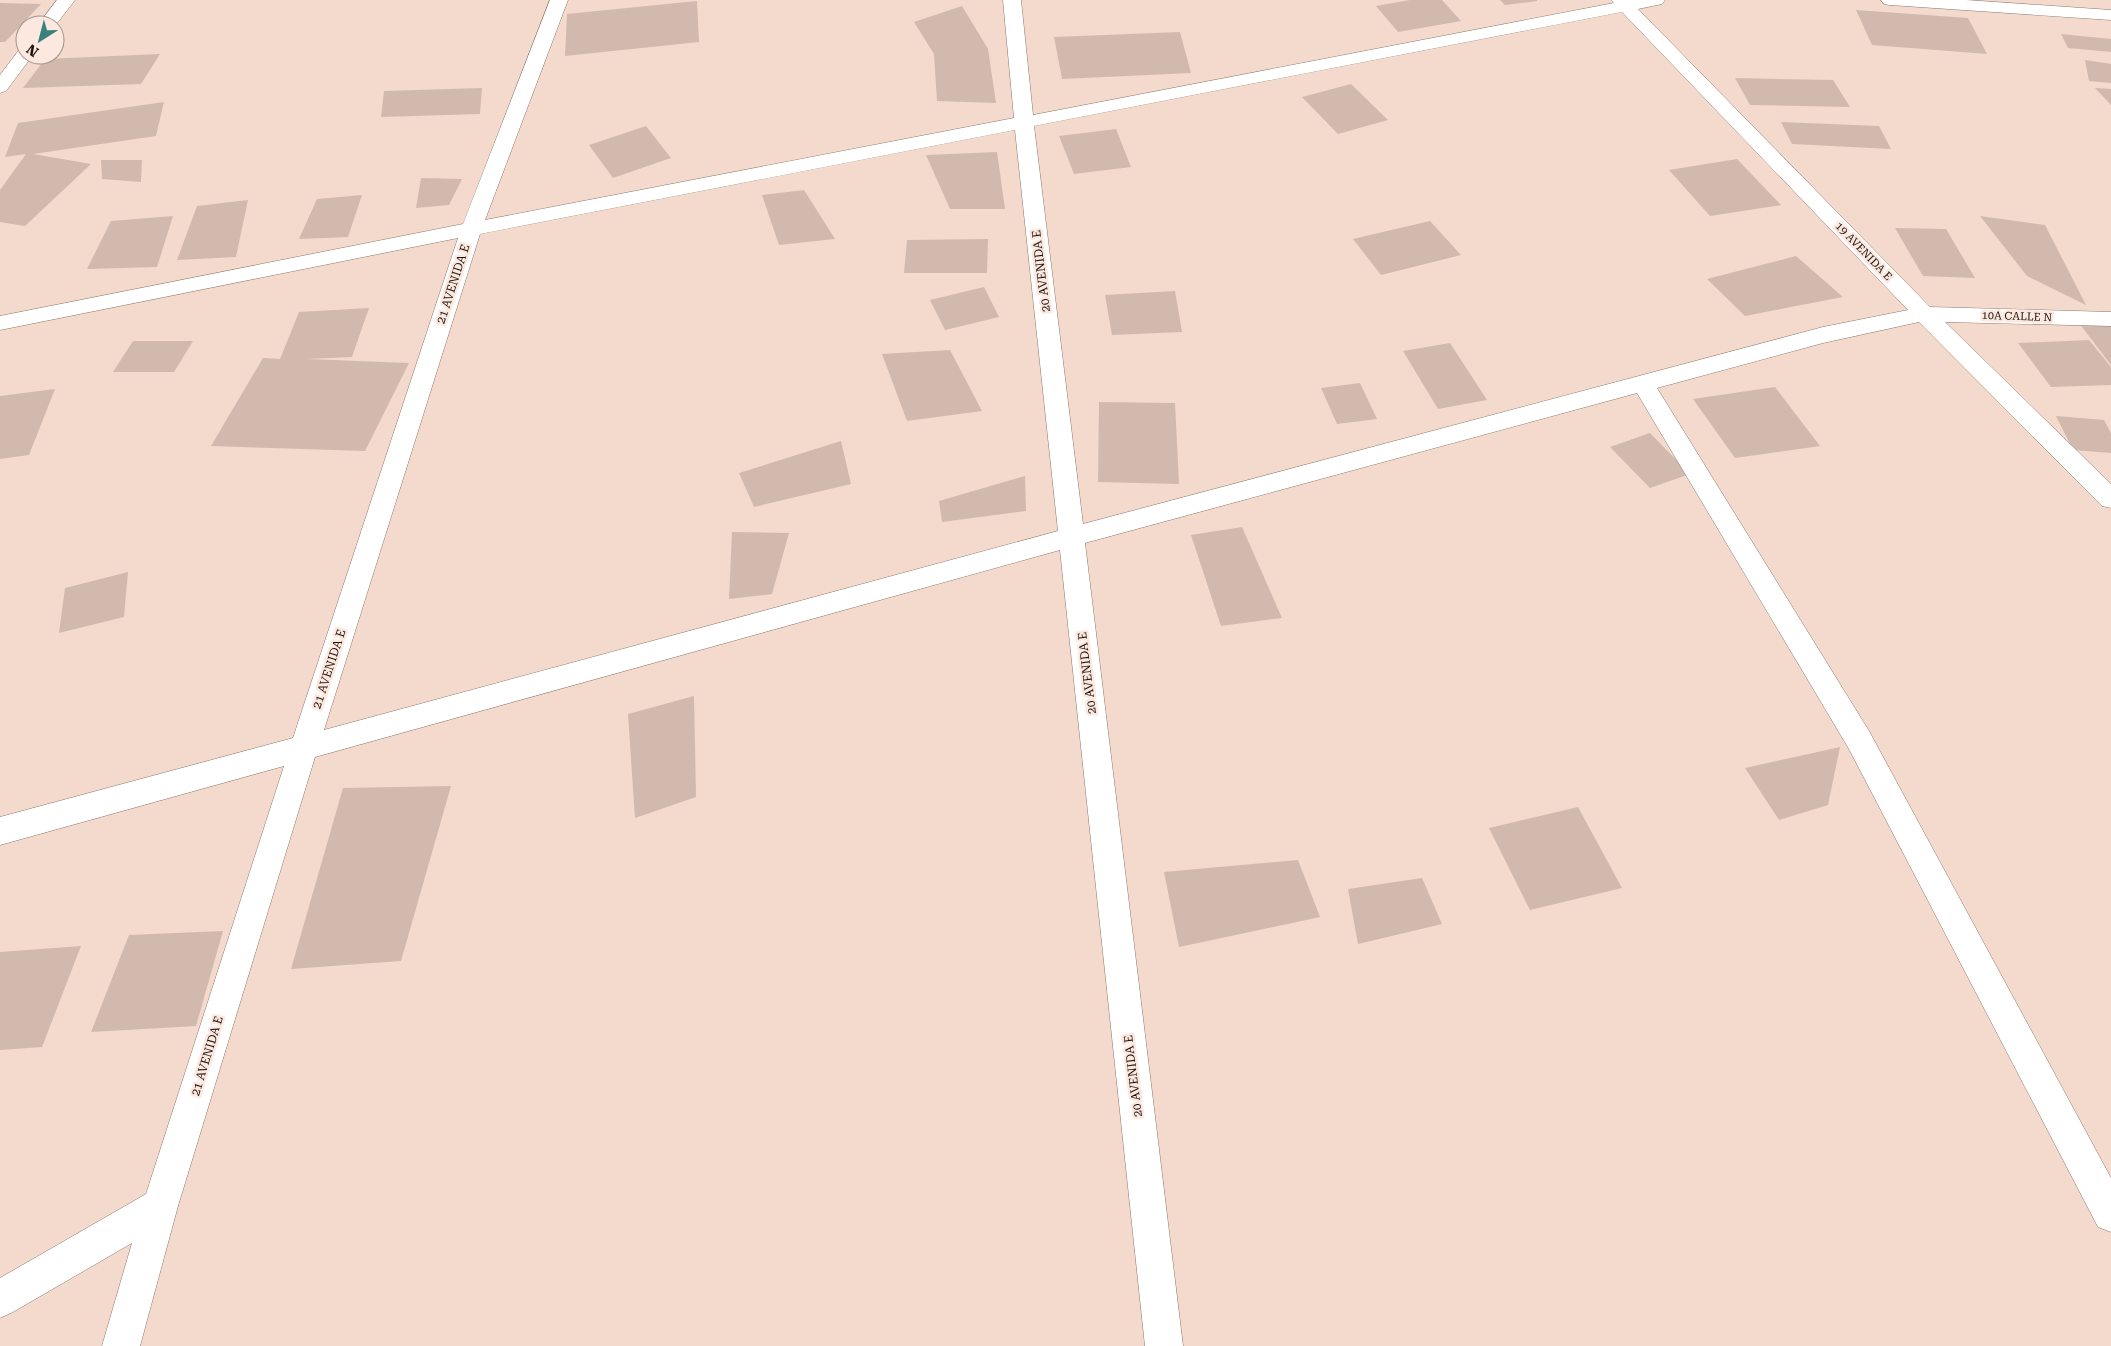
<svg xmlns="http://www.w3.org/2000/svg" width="2111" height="1346" viewBox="0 0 2111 1346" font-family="'Roboto Serif',serif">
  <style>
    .building { fill: #d2b9ae }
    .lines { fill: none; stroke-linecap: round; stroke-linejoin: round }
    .minor-casing { stroke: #8c766b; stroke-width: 1 }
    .minor { fill: #fff; fill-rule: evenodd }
    .labels { text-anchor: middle; stroke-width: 5; stroke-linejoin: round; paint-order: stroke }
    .far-street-label { font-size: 11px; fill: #1d1410; stroke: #fce8de }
    .street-label { font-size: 12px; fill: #1d1410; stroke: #fce8de }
  </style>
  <rect width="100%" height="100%" fill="#f3dacd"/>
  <path class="building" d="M 1410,0 L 1442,0 L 1461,21 L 1398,32 L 1376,6 Z
    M 1500,0 L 1537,0 L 1537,1 L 1505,5 Z
    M 697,1 L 699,42 L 565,56 L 567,14 Z
    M 0,3 L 41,4 L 5,42 L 0,42 Z
    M 962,6 L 988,49 L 996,103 L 937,101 L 934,54 L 914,22 Z
    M 1856,10 L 1968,18 L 1987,54 L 1872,45 Z
    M 1180,32 L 1191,73 L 1062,79 L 1054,37 Z
    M 2061,34 L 2111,39 L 2111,52 L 2068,48 Z
    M 160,54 L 141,84 L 23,88 L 45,59 Z
    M 2085,60 L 2111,64 L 2111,83 L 2089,81 Z
    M 1735,78 L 1833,80 L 1850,107 L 1750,105 Z
    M 1351,84 L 1388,120 L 1338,134 L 1302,97 Z
    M 482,88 L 480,114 L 381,117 L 384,91 Z
    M 2095,88 L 2111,89 L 2111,105 Z
    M 164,102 L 156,136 L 33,154 L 91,164 L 25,226 L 0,222 L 0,190 L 26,154 L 5,157 L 18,123 Z
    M 1781,122 L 1879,126 L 1891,149 L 1792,144 Z
    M 646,126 L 671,158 L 613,178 L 589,145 Z
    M 1116,129 L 1131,167 L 1074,174 L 1059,136 Z
    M 997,152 L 1005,209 L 950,209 L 926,155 Z
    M 1737,159 L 1781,205 L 1710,216 L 1669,170 Z
    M 101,160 L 142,160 L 141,182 L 102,179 Z
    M 421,178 L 462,179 L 449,205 L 416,208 Z
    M 804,190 L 835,239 L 779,245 L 762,195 Z
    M 362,195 L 348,237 L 299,239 L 317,199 Z
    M 248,200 L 236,257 L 177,260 L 197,206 Z
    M 173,216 L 157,267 L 87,269 L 111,221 Z
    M 1980,216 L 2045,225 L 2086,305 L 2027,276 Z
    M 1430,221 L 1461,255 L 1381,275 L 1353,239 Z
    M 1895,228 L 1946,229 L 1975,278 L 1923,276 Z
    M 988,239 L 987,273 L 904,273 L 907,240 Z
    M 1796,256 L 1843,297 L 1745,316 L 1707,279 Z
    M 984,287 L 999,317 L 945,330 L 930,300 Z
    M 1175,291 L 1182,332 L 1112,335 L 1105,295 Z
    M 369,308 L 352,357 L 307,359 L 409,363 L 365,451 L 211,446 L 263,358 L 280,359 L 299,312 Z
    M 2079,323 L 2111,326 L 2111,365 Z
    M 2089,340 L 2111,367 L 2111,385 L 2051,387 L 2018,343 Z
    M 133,341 L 193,341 L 174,372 L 113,372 Z
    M 1450,343 L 1487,400 L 1438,409 L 1403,351 Z
    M 950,350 L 982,411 L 907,421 L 882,354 Z
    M 1360,383 L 1377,419 L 1337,424 L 1321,388 Z
    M 1775,387 L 1820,446 L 1735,458 L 1693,399 Z
    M 55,389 L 29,455 L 0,459 L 0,396 Z
    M 1099,402 L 1175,403 L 1179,484 L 1098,482 Z
    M 2056,416 L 2104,420 L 2111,433 L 2111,453 L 2073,450 Z
    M 1650,433 L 1690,474 L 1650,488 L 1610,447 Z
    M 841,441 L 851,484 L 754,507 L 739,473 Z
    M 1025,476 L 1026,511 L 942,522 L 939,501 Z
    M 1242,527 L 1282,618 L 1221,626 L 1191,535 Z
    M 732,532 L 789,533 L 772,594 L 729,599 Z
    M 128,572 L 124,617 L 59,633 L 65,588 Z
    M 694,696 L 696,797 L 635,818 L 628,714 Z
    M 1840,747 L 1828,805 L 1779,820 L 1745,768 Z
    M 451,786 L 401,961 L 291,969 L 343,788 Z
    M 1578,807 L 1622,888 L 1530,910 L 1489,828 Z
    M 1298,860 L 1320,917 L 1179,947 L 1164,872 Z
    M 1422,878 L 1442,924 L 1358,944 L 1348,889 Z
    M 223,931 L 196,1026 L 91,1032 L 129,935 Z
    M 81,946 L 42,1047 L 0,1050 L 0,952 Z"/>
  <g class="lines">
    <g class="minor-casing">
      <path id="minor" d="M 57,0 L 75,0 L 55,26 L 38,25 Z
        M 550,0 L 568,0 L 485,220 L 1014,118 L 1003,0 L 1021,0 L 1033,115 L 1614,3 L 1611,0 L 1665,0 L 1662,4 L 1638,9 L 1930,307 L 2111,312 L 2111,326 L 1945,322 L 2111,484 L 2111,508 L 2102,506 L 1919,322 L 1823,343 L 1657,388 L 1869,731 L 2111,1178 L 2111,1232 L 2098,1227 L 1849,749 L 1637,393 L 1085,543 L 1183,1346 L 1145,1346 L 1060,550 L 315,757 L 178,1206 L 140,1346 L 102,1346 L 132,1243 L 13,1312 L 0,1318 L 0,1278 L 146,1194 L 284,766 L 0,845 L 0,817 L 293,738 L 458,238 L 0,330 L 0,316 L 463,224 ZM 1622,12 L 1908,310 L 1823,327 L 1083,524 L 1034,126 ZM 1015,130 L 1058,531 L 324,730 L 480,234 Z
        M 1881,0 L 1966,0 L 2111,10 L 2111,20 L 1890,5 L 1884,4 Z
        M 25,49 L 25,55 L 33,55 L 6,91 L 0,93 L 0,75 L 19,50 Z"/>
    </g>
    <use href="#minor" class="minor"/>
  </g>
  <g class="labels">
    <g class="far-street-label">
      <text transform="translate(1864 251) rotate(46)" y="4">19 AVENIDA E</text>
      <text transform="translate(2017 316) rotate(2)" y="4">10A CALLE N</text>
    </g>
    <g class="street-label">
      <text transform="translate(1041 271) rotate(-97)" y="4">20 AVENIDA E</text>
      <text transform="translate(453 284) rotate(-72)" y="4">21 AVENIDA E</text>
      <text transform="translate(329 669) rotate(-72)" y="4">21 AVENIDA E</text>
      <text transform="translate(1087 673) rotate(-97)" y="4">20 AVENIDA E</text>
      <text transform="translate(207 1056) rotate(-73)" y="4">21 AVENIDA E</text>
      <text transform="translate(1133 1076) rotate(-97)" y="4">20 AVENIDA E</text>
    </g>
  </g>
  <g transform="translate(40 40) rotate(216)"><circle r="24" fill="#fce8de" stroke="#a3938c"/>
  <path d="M0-4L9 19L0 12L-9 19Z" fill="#39817d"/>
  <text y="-8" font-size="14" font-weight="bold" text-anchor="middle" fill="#1d1410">N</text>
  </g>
</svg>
